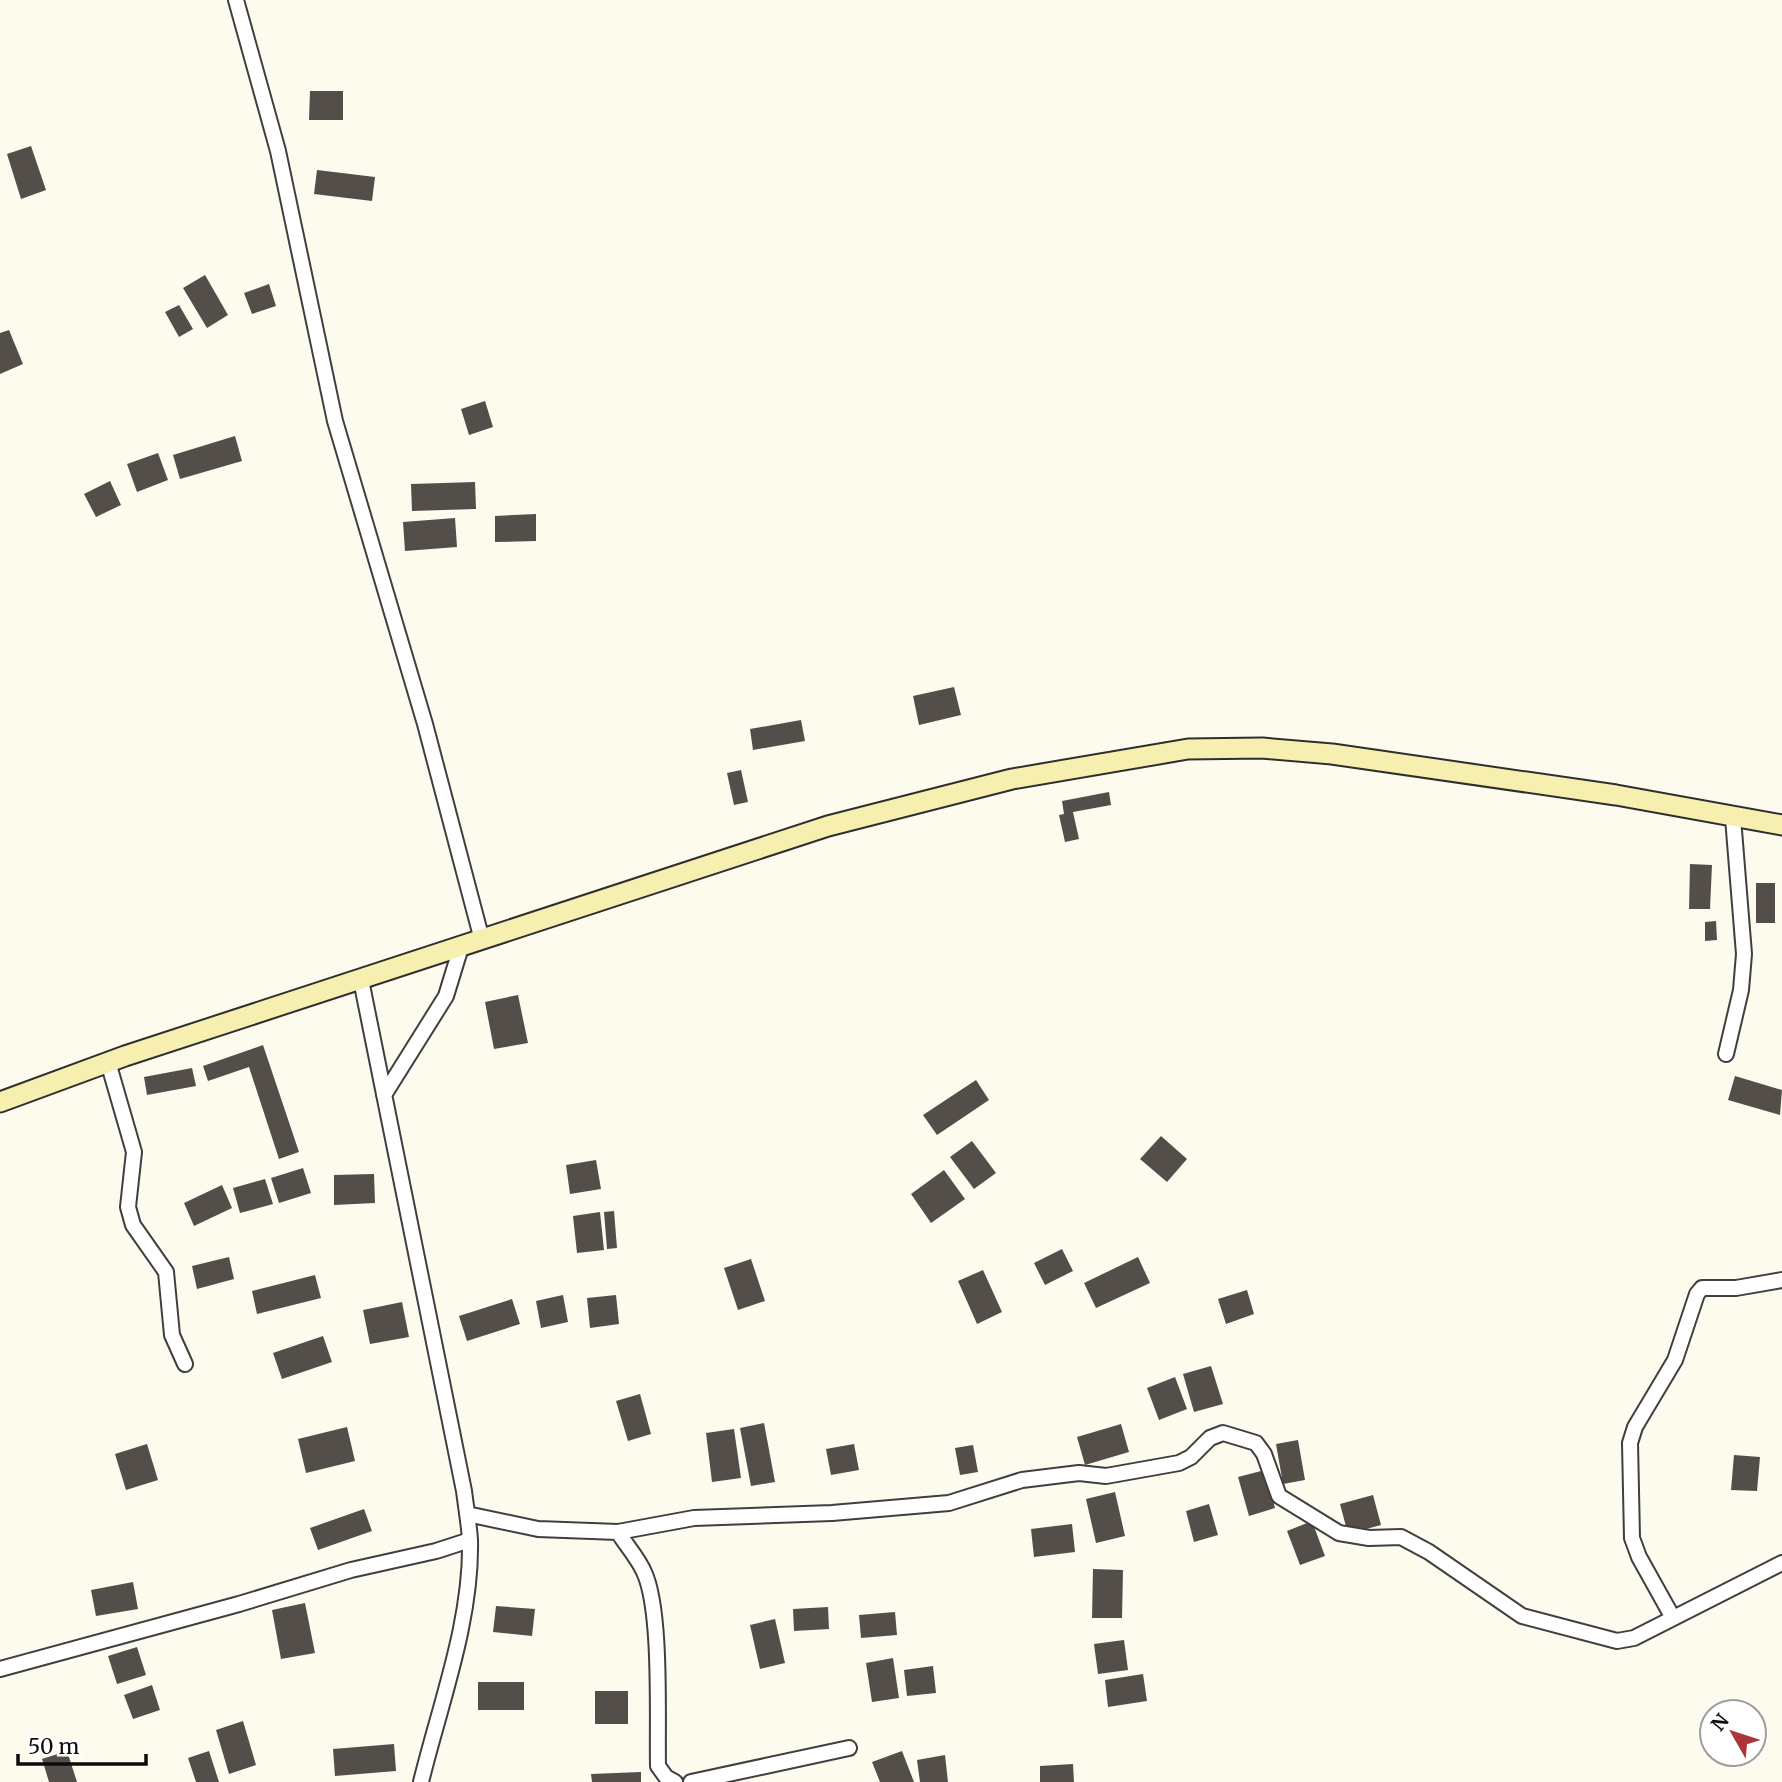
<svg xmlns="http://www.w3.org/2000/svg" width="1782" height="1782" viewBox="0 0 1782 1782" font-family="Merriweather,serif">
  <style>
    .building { fill: #544e4a }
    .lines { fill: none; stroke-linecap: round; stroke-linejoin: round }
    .street-casing { stroke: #3f3f3f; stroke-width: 18 }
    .secondary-casing { stroke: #2e2e2e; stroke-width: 23 }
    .street { stroke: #fff; stroke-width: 14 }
    .secondary { stroke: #f6efb0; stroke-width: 19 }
  </style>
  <rect width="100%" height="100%" fill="#fdfaee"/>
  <path class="building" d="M 310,91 L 343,91 L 343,120 L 309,120 Z
    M 31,146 L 46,190 L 21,199 L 7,154 Z
    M 317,170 L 375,177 L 372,201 L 314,194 Z
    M 205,275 L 228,315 L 207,328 L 183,288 Z
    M 269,284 L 276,306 L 252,314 L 244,293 Z
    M 179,305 L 193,329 L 179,337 L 165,312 Z
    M 9,330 L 23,364 L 0,374 L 0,333 Z
    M 485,401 L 493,427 L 469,435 L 461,409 Z
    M 235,436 L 242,461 L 180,479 L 173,455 Z
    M 158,453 L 168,480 L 137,492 L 127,464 Z
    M 110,481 L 121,505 L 96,517 L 84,494 Z
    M 475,482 L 476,509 L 412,511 L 411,484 Z
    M 536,514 L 536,541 L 495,542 L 495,516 Z
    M 455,518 L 457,547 L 405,551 L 403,522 Z
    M 954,687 L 961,715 L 919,725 L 913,696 Z
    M 801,720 L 805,741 L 753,750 L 750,729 Z
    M 741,770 L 748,802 L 734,805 L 727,773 Z
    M 1109,792 L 1111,805 L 1073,812 L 1079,839 L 1065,842 L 1059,815 L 1064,814 L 1062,801 Z
    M 1690,864 L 1712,865 L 1710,909 L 1689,909 Z
    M 1756,883 L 1775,883 L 1775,923 L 1756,923 Z
    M 1716,921 L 1717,940 L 1705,941 L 1705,922 Z
    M 518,995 L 528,1043 L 494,1049 L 485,1002 Z
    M 263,1045 L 299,1152 L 279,1159 L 249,1067 L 208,1081 L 203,1066 Z
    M 192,1068 L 196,1086 L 147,1095 L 144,1077 Z
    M 1735,1076 L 1782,1090 L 1780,1115 L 1728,1100 Z
    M 976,1080 L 989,1100 L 937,1135 L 923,1115 Z
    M 1161,1136 L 1187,1159 L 1167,1182 L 1140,1159 Z
    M 972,1141 L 996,1173 L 974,1189 L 950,1157 Z
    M 596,1160 L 601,1189 L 570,1194 L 566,1165 Z
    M 303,1168 L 311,1193 L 279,1203 L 271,1178 Z
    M 944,1170 L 965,1199 L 931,1223 L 911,1194 Z
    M 374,1174 L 375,1203 L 334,1205 L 334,1175 Z
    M 265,1179 L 273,1204 L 240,1213 L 233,1188 Z
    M 222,1185 L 232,1208 L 194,1226 L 184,1203 Z
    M 614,1211 L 617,1248 L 607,1249 L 604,1212 Z
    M 600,1212 L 604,1250 L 577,1253 L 573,1216 Z
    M 1062,1249 L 1073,1271 L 1045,1285 L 1034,1263 Z
    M 229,1257 L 234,1279 L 197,1289 L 192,1266 Z
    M 1138,1257 L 1150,1283 L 1096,1308 L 1084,1283 Z
    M 751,1259 L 765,1301 L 738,1310 L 724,1268 Z
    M 983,1270 L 1002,1312 L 977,1324 L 958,1281 Z
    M 315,1275 L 321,1298 L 257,1314 L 252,1291 Z
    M 1247,1290 L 1254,1314 L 1226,1324 L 1218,1299 Z
    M 563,1295 L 568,1322 L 541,1328 L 536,1301 Z
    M 616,1295 L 619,1324 L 590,1328 L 587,1298 Z
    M 512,1299 L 520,1324 L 467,1341 L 459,1316 Z
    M 402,1302 L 409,1337 L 370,1344 L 363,1310 Z
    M 323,1336 L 332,1362 L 282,1379 L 273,1353 Z
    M 1211,1366 L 1223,1404 L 1194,1412 L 1183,1374 Z
    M 1175,1377 L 1187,1409 L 1159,1420 L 1147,1388 Z
    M 640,1394 L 651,1434 L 628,1441 L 616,1401 Z
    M 764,1423 L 775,1482 L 751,1486 L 740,1428 Z
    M 1121,1424 L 1129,1452 L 1085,1465 L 1077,1437 Z
    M 347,1427 L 355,1461 L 306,1473 L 298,1439 Z
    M 734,1429 L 741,1478 L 712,1482 L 706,1433 Z
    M 1298,1440 L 1305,1480 L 1283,1484 L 1276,1444 Z
    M 147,1444 L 158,1480 L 126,1490 L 115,1454 Z
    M 854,1444 L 859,1470 L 831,1475 L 826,1449 Z
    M 973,1445 L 978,1472 L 960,1475 L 955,1448 Z
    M 1734,1455 L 1760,1457 L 1757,1491 L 1731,1490 Z
    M 1265,1470 L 1275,1508 L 1249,1516 L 1238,1477 Z
    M 1115,1492 L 1125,1536 L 1096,1543 L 1086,1499 Z
    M 1373,1495 L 1381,1525 L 1348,1534 L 1340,1504 Z
    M 1209,1504 L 1218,1535 L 1194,1542 L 1186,1511 Z
    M 364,1509 L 372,1531 L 318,1550 L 310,1528 Z
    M 1312,1521 L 1325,1556 L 1300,1565 L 1287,1531 Z
    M 1072,1524 L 1075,1552 L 1034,1557 L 1031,1529 Z
    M 1093,1569 L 1123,1570 L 1122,1618 L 1092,1618 Z
    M 133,1582 L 138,1609 L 96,1616 L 91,1590 Z
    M 305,1603 L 315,1653 L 281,1659 L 272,1610 Z
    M 496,1606 L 535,1609 L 532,1636 L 493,1632 Z
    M 828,1607 L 829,1629 L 794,1631 L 793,1609 Z
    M 895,1612 L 897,1635 L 861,1638 L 859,1615 Z
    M 775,1619 L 785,1663 L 760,1669 L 750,1625 Z
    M 1124,1640 L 1128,1670 L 1098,1674 L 1094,1644 Z
    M 137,1647 L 146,1675 L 117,1684 L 108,1656 Z
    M 893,1658 L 899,1698 L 872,1702 L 866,1663 Z
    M 933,1666 L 936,1693 L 907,1696 L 904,1670 Z
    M 1143,1674 L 1147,1701 L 1108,1707 L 1105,1680 Z
    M 478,1682 L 524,1682 L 524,1710 L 478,1710 Z
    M 152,1685 L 160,1710 L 133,1719 L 124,1695 Z
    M 595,1691 L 628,1691 L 628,1724 L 595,1724 Z
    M 243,1721 L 256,1765 L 229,1774 L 216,1730 Z
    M 394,1744 L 396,1771 L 335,1776 L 333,1749 Z
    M 67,1751 L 77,1782 L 49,1782 L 42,1759 Z
    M 209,1751 L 219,1782 L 196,1782 L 188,1758 Z
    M 902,1751 L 914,1782 L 880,1782 L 872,1762 Z
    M 945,1755 L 948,1782 L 920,1782 L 917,1760 Z
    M 1073,1764 L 1074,1782 L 1040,1782 L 1040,1766 Z
    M 641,1772 L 641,1782 L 592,1782 L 591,1774 Z"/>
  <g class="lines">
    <g class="street-casing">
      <path id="street" d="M 236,0 L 278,151 L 335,421 L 425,724 L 482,940
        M 361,980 L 464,1491 C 466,1507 469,1524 470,1540 C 472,1621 440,1704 421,1782
        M 1726,1054 L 1741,990 L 1744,954 L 1733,818
        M 108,1062 L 134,1152 L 128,1207 L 133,1225 L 166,1272 L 172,1335 L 185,1364
        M 384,1095 L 446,996 L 461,947
        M 467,1514 L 538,1529 L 618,1532 L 694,1518 L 832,1513 L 949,1503 L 1022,1480 L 1079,1473 L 1106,1476 L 1179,1463 L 1191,1457 L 1210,1438 L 1223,1433 L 1256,1443 L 1264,1454 L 1279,1496 L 1339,1533 L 1369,1538 L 1401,1537 L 1429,1552 L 1522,1616 L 1617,1641 L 1634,1638 L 1782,1563
        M 618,1532 C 626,1545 638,1558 644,1572 C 662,1610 657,1720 658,1766 L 666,1777 L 675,1782
        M 1673,1618 L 1639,1557 L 1632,1538 L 1630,1443 L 1635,1427 L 1675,1360 L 1697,1294 L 1702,1288 L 1736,1288 L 1782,1280
        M 0,1669 L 239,1604 L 351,1570 L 436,1551 L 470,1540
        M 691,1782 L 849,1748"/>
    </g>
    <g class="secondary-casing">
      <path id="secondary" d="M 0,1102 L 125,1056 L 828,826 L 1012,779 L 1188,749 L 1262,748 L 1332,754 L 1616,795 L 1782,825"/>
    </g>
    <use href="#street" class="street"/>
    <use href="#secondary" class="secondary"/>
  </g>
  <g transform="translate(1733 1733) rotate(309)"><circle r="33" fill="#ffffff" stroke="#9e9e9e" stroke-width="2"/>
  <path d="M0-5L12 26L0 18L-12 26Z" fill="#ad3438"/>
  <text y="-10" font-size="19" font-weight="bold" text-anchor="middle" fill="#0c0c0c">N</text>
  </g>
  <path d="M18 1754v10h128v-10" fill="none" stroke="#0c0c0c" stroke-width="3.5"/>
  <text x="28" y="1754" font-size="21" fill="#0c0c0c" stroke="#ffffff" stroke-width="5" paint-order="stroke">50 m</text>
</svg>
